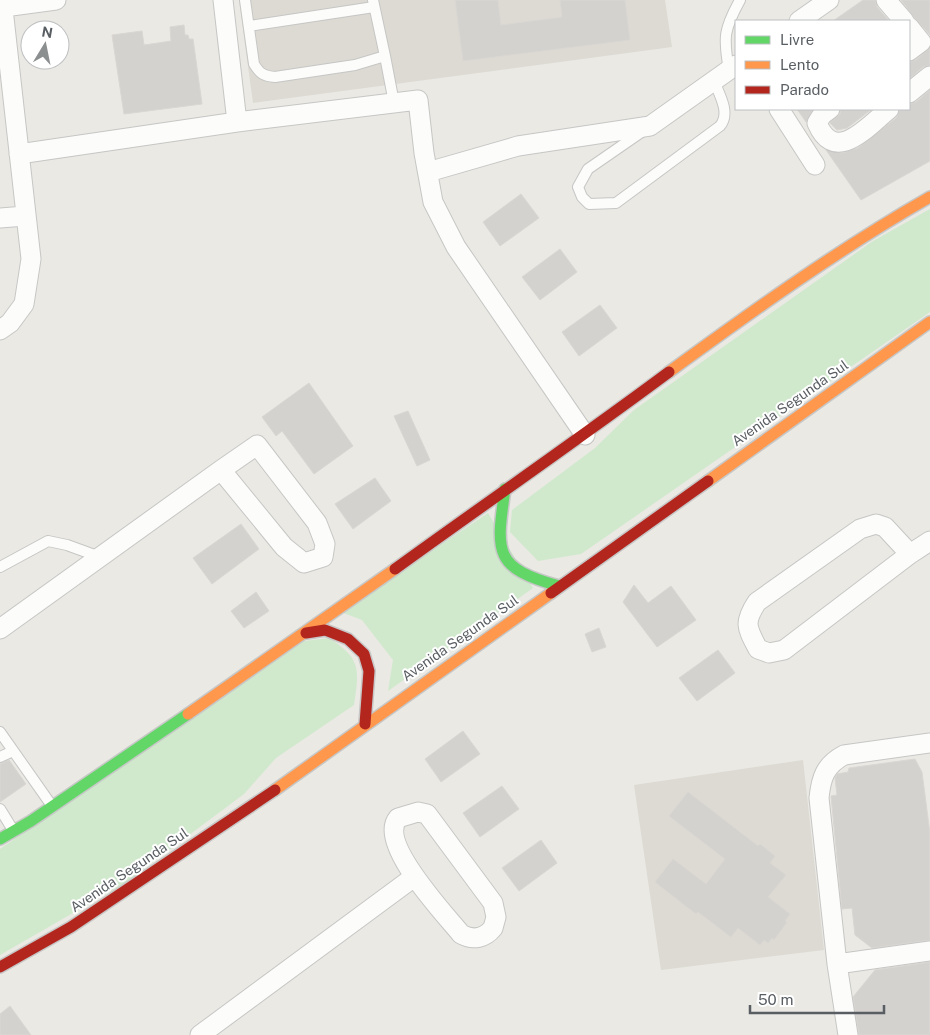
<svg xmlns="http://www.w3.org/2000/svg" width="930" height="1035" viewBox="0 0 930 1035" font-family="'Public Sans',sans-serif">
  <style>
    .education { fill: #dcdad2 }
    .green { fill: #d0e9cc }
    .building { fill: #d3d2cf; stroke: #dad7d3 }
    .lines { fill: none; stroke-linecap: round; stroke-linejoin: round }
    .lane-casing { stroke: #c6c6c5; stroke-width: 12 }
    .street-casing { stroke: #c6c6c5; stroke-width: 21 }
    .fast-casing { stroke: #c6c7c6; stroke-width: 14 }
    .slow-casing { stroke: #c6c7c6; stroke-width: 14 }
    .jam-casing { stroke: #c6c7c6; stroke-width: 14 }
    .lane { stroke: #fcfcfb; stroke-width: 10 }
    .street { stroke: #fcfcfb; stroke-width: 19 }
    .fast { stroke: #63d668; stroke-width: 11 }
    .slow { stroke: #ff974d; stroke-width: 11 }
    .jam { stroke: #b3261e; stroke-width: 11 }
    .labels { text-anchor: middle; stroke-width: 4; stroke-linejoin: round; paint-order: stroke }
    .street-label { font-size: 14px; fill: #595e63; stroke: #fff }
  </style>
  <rect width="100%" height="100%" fill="#eae9e4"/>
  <path class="education" d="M 239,0 L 665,0 L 672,47 L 253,103 Z
    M 803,760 L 824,950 L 661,970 L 634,785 Z"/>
  <path class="green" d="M 930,209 L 930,312 L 581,554 L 538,561 L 510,532 L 512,510 L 595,448 L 634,410 L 873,241 Z
    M 488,513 L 533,588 L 388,691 L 393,660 L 362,620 L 341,612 Z
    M 329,638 C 362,659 359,670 354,705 L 276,758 L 244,794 L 125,883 L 0,955 L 0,849 L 304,641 Z"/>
  <path class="building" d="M 455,0 L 498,0 L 501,25 L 562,17 L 560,0 L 625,0 L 630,40 L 463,61 Z
    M 863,0 L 875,0 L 877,7 L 889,21 L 833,21 Z
    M 901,0 L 930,0 L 930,35 L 914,17 Z
    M 184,25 L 185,35 L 188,35 L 189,39 L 193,39 L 202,104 L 124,114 L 112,35 L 142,31 L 144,45 L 158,43 L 171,41 L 170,27 Z
    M 930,48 L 930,65 L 923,67 L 909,79 L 909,62 L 916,60 Z
    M 930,90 L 930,161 L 861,200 L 826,150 L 842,153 L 858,148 L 896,118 L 900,109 L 909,109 L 909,104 L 916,102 Z
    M 797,109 L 813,109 L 806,122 Z
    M 841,109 L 872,109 L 847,128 L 837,130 L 830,123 L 840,114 Z
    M 521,194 L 539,218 L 500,246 L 483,222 Z
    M 560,249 L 577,272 L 540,300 L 522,277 Z
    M 600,305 L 617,328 L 579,356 L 562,332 Z
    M 309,383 L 353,446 L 314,474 L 282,431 L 276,436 L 262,417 Z
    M 408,411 L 430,460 L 417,466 L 394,416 Z
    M 375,478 L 391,501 L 353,529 L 335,504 Z
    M 241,524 L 259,549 L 212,584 L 193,558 Z
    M 634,585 L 648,603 L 671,586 L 696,620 L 657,647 L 623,602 Z
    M 256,592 L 269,611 L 244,628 L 231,611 Z
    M 599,628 L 606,647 L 592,652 L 585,634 Z
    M 718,650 L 735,673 L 697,701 L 679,678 Z
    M 463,731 L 480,754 L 441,782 L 425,759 Z
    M 915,759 L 922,772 L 930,833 L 930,940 L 872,948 L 855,935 L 852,908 L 842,909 L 831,796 L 837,795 L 835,778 L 837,774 L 848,772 L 849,768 Z
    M 9,760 L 26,784 L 0,802 L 0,764 Z
    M 502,786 L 519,809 L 480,837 L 463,813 Z
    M 688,792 L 758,846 L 760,844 L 775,856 L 770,863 L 786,875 L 768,897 L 790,914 L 785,921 L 787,922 L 774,940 L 772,938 L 768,943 L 764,940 L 760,945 L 738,928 L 731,937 L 698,912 L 696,914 L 655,882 L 673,859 L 706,884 L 725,859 L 669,816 Z
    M 541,840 L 557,863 L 519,891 L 502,868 Z
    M 930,962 L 930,1035 L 859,1035 L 853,997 L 875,970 Z
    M 10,1006 L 31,1035 L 0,1035 L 0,1014 Z"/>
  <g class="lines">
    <g class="lane-casing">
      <path id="lane" d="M 245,0 L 254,64 C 260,74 264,76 275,77 L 355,65 L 385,56 L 373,0
        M 249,26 L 374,7
        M 385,56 L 394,103
        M 729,70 C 723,37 724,29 740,0
        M 643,131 L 588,169 L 578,187 L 582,197 L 589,204 L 616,203 L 720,126 C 731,113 719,94 714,81
        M 0,567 L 48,541 L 67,545 L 100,557
        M 0,732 L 52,806
        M 0,757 L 13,751
        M 0,809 L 13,830"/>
    </g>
    <g class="street-casing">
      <path id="street" d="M 223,0 L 237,122
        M 886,0 L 904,21
        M 4,7 L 56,0
        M 799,21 L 829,0
        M 909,27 L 921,42 L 909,51
        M 909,93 L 930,76
        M 779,109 L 815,165
        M 830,109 L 822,115 L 817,123 C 835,166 868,126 889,109
        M 19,154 L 237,122 L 418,100 L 424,153 L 433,202 L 456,247 L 585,435
        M 428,172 L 518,146 L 650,126 L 736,65
        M 0,218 L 25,216
        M 0,330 L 10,323 L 24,304 L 31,259 L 2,0
        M 876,524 L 885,527 L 910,554 L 784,650 L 769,653 L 758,649 C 747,628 743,623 757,602 L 860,529 Z
        M 910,554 L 930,541
        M 0,629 L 221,470 L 257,445 L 317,523 L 325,544 L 323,557 L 304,563 L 284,547 L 221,470
        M 418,812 L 427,814 L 493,903 L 496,917 L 493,928 C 485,938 473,941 461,934 C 445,914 377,843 398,818 Z
        M 837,964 L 930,951
        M 200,1035 L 414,877
        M 848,1035 L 837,964 L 819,798 C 821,778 825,765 844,755 L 930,743"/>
    </g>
    <g class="fast-casing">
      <path id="fast" d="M 505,489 C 496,552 493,568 559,586
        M 0,839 L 31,821 L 188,714"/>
    </g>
    <g class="slow-casing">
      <path id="slow" d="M 669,372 C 754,310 839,249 930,197
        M 708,481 L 930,322
        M 188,714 L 395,569
        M 275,790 L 551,593"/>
    </g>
    <g class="jam-casing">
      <path id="jam" d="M 395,569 C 486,503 579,439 669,372
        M 551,593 L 708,481
        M 306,633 L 325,630 L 348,639 L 364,654 L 369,671 L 365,724
        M 0,967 L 71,927 L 275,790"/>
    </g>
    <use href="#lane" class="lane"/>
    <use href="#street" class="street"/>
    <use href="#fast" class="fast"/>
    <use href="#slow" class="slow"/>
    <use href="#jam" class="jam"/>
  </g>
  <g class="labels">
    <g class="street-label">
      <text transform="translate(790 403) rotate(-35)" y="5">Avenida Segunda Sul</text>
      <text transform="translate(460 638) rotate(-35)" y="5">Avenida Segunda Sul</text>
      <text transform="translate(129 870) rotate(-34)" y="5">Avenida Segunda Sul</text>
    </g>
  </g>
  <rect x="735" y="20" width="175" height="90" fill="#ffffff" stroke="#bdbfc1"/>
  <rect x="745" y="36" width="25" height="8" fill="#63d668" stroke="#bdbfc1"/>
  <text x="780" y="45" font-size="15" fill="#595e63">Livre</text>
  <rect x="745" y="61" width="25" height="8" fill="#ff974d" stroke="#bdbfc1"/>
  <text x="780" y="70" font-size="15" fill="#595e63">Lento</text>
  <rect x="745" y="86" width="25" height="8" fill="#b3261e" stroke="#bdbfc1"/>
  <text x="780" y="95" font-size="15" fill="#595e63">Parado</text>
  <g transform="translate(45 45) rotate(10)"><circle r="24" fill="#ffffff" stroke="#bdbfc1"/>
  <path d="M0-4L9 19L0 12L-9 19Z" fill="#8c8f90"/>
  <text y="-8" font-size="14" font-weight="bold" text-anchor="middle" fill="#595e63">N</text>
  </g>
  <path d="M750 1005v8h134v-8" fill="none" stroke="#595e63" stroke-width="2.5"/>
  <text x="758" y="1005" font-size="15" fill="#595e63" stroke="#ffffff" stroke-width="4" paint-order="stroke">50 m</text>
</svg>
